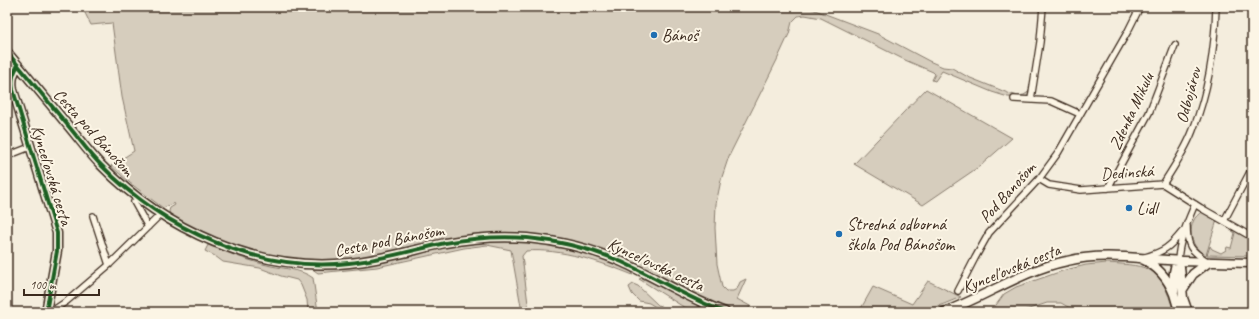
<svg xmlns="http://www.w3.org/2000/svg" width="1259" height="319" viewBox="0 0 1259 319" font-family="Caveat,sans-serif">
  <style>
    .green { fill: #d6cdbd; stroke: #887c6e }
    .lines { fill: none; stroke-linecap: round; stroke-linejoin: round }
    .street-casing { stroke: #3b2a1e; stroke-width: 8 }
    .secondary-casing { stroke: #3b2a1e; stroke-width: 11 }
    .street { stroke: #fcf5e5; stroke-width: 5.5 }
    .secondary { stroke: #fcf5e5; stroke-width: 8 }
    .cycleway-casing { stroke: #fcf5e5; stroke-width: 6 }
    .cycleway { stroke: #1b5e20; stroke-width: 4 }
    .poi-dot { fill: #1f6fb2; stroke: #fcf5e5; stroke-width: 1.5 }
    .labels { text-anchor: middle; stroke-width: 4; stroke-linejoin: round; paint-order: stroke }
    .poi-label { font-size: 17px; fill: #3b2a1e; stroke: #fcf5e5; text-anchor: start }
    .street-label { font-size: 17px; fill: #3b2a1e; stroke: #fcf5e5 }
  </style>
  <rect width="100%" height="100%" fill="#f4eddd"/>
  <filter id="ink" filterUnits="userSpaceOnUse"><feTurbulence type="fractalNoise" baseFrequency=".025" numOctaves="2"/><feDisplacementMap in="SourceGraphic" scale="8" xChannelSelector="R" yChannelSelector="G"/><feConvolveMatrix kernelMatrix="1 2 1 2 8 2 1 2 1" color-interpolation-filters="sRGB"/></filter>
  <g filter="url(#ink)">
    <path class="green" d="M 82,7 L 807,7 L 878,34 L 929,61 L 943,67 L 952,68 L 968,77 L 1008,93 L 1018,96 L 1024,95 L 1030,91 L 1029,96 L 1027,98 L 1008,97 L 992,92 L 942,71 L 935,81 L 932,80 L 935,74 L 933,72 L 905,60 L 821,18 L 805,15 L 798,16 L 792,22 L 789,34 L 777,60 L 729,156 L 721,180 L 716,204 L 715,228 L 717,264 L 722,287 L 726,291 L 733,291 L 737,289 L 740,282 L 746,279 L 737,299 L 750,306 L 747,312 L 738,312 L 716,305 L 689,293 L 614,253 L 582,244 L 559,239 L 501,233 L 476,235 L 438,241 L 432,241 L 430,239 L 426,240 L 424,244 C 390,252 354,262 319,261 C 283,260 248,252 216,238 C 200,232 183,224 170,214 L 169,211 L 170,208 L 175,205 L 174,203 L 163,208 L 130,183 L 111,166 L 134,151 L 122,97 L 112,23 L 91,25 Z
      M 926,89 L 1012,138 L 980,166 L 923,205 L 854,164 Z
      M 1202,212 L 1205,212 L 1217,220 L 1206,255 C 1188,248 1186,220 1202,212 Z
      M 1229,227 L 1232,227 L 1252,238 L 1252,256 L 1207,255 L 1210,246 L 1212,249 L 1221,253 L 1226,250 L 1227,247 L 1231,248 L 1235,233 L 1228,228 Z
      M 484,241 C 530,240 591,247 632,272 L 633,275 C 601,262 560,248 526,251 L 522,256 L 529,312 L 522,312 L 511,250 L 487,245 L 464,248 L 377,267 L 318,273 L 311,268 C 330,268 348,268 366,265 C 406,258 444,246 484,241 Z
      M 208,245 C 228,253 249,261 271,266 C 285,269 301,269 313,278 L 318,312 L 308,312 L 307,300 L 301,285 L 297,280 L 281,276 L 260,268 L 223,262 L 215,256 L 205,251 Z
      M 1107,263 C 1152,266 1160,266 1174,312 L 1077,312 L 1061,303 L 1047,303 L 1020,312 L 991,312 L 1004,294 L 1016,287 L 1065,270 L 1086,265 Z
      M 642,278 L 695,304 L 714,312 L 697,312 L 682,306 L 639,279 Z
      M 928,281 L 961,297 L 944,304 L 920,312 L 859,312 L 873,287 L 912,304 Z
      M 633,284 L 638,286 L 658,305 L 666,309 L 667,312 L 664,312 L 649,303 L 639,301 L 632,294 L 629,287 Z"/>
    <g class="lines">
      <g class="street-casing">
        <path id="street" d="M 1014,99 L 1051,101 L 1080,114
          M 1031,99 L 1040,42 L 1043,7
          M 7,156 L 30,147
          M 1039,179 L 1049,185 L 1081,190 L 1163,184 L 1201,208 L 1252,237
          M 1163,184 C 1174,167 1186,149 1193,130 C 1208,92 1215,47 1216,7
          M 1108,188 L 1149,113 L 1175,45
          M 134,202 L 148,227
          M 93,216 L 109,265
          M 1224,221 L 1252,168
          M 1187,226 C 1187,246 1190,250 1207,261
          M 1145,257 C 1163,252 1170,247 1182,232
          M 1178,261 C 1179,240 1187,223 1195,204
          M 958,291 L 975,258 L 989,233 L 1039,179 L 1058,153 L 1128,31 L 1140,7
          M 47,310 L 55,309 L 67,301 L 109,265 L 161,214"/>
      </g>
      <g class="secondary-casing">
        <path id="secondary" d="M 7,52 C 28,77 49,103 70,128 C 80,140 90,154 101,165 C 164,230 259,273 349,263 C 381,260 413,250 445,243 C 472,238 499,236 527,238 C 559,241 592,249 622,262 C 657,278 689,299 725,312
          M 18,65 C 13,74 11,80 13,90 L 57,233 L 57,251 L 46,312
          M 1142,259 C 1157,266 1168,279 1174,294 C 1176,300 1177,306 1180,312
          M 1178,261 L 1180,267 L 1183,298 L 1188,312
          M 1183,289 L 1193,274 L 1209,262
          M 1174,291 C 1174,280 1172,270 1178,261
          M 944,312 C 985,297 1023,270 1067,261 C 1100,253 1134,258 1167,260 C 1195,262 1224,262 1252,263"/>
      </g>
      <use href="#street" class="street"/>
      <use href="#secondary" class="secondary"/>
      <g class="cycleway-casing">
        <path id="cycleway" d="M 7,52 C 28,77 49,103 70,128 C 80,140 90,154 101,165 C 164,230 259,273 349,263 C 381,260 413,250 445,243 C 472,238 499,236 527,238 C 559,241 592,249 622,262 C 657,278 689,299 725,312
          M 18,65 C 13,74 11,80 13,90 L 57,233 L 57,251 L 46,312"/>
      </g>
      <use href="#cycleway" class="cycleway"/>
    </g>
  </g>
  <g class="poi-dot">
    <circle cx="654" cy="35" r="4"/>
    <circle cx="1129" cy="208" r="4"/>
    <circle cx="839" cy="234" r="4"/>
  </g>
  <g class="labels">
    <g class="poi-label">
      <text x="662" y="41">Bánoš</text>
      <text x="1137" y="214">Lidl</text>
      <text x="847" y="230">Stredná odborná<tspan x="847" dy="20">škola Pod Bánošom</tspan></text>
    </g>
    <g class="street-label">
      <text transform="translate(1188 95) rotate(-75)" y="6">Odbojárov</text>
      <text transform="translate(1131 111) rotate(-65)" y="6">Zdenka Mikulu</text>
      <text transform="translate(94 132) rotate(48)" y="6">Cesta pod Bánošom</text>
      <text transform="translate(1127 172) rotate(-4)" y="6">Dedinská</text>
      <text transform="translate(52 175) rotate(73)" y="6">Kynceľovská cesta</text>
      <text transform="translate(1007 192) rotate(-48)" y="6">Pod Banošom</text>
      <text transform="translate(389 240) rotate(-11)" y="6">Cesta pod Bánošom</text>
      <text transform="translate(656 264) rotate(25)" y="6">Kynceľovská cesta</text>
      <text transform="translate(1011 268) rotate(-22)" y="6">Kynceľovská cesta</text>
    </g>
  </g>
  <rect width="1259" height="319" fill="none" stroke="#fcf5e5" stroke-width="24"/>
  <rect x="12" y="12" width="1235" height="295" fill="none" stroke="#3b2a1e" stroke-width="1.5" filter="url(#ink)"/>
  <path d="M24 289v6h75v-6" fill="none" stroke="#3b2a1e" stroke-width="2"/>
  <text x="30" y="289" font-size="12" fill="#3b2a1e" stroke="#fcf5e5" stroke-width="3" paint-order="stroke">100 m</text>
</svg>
